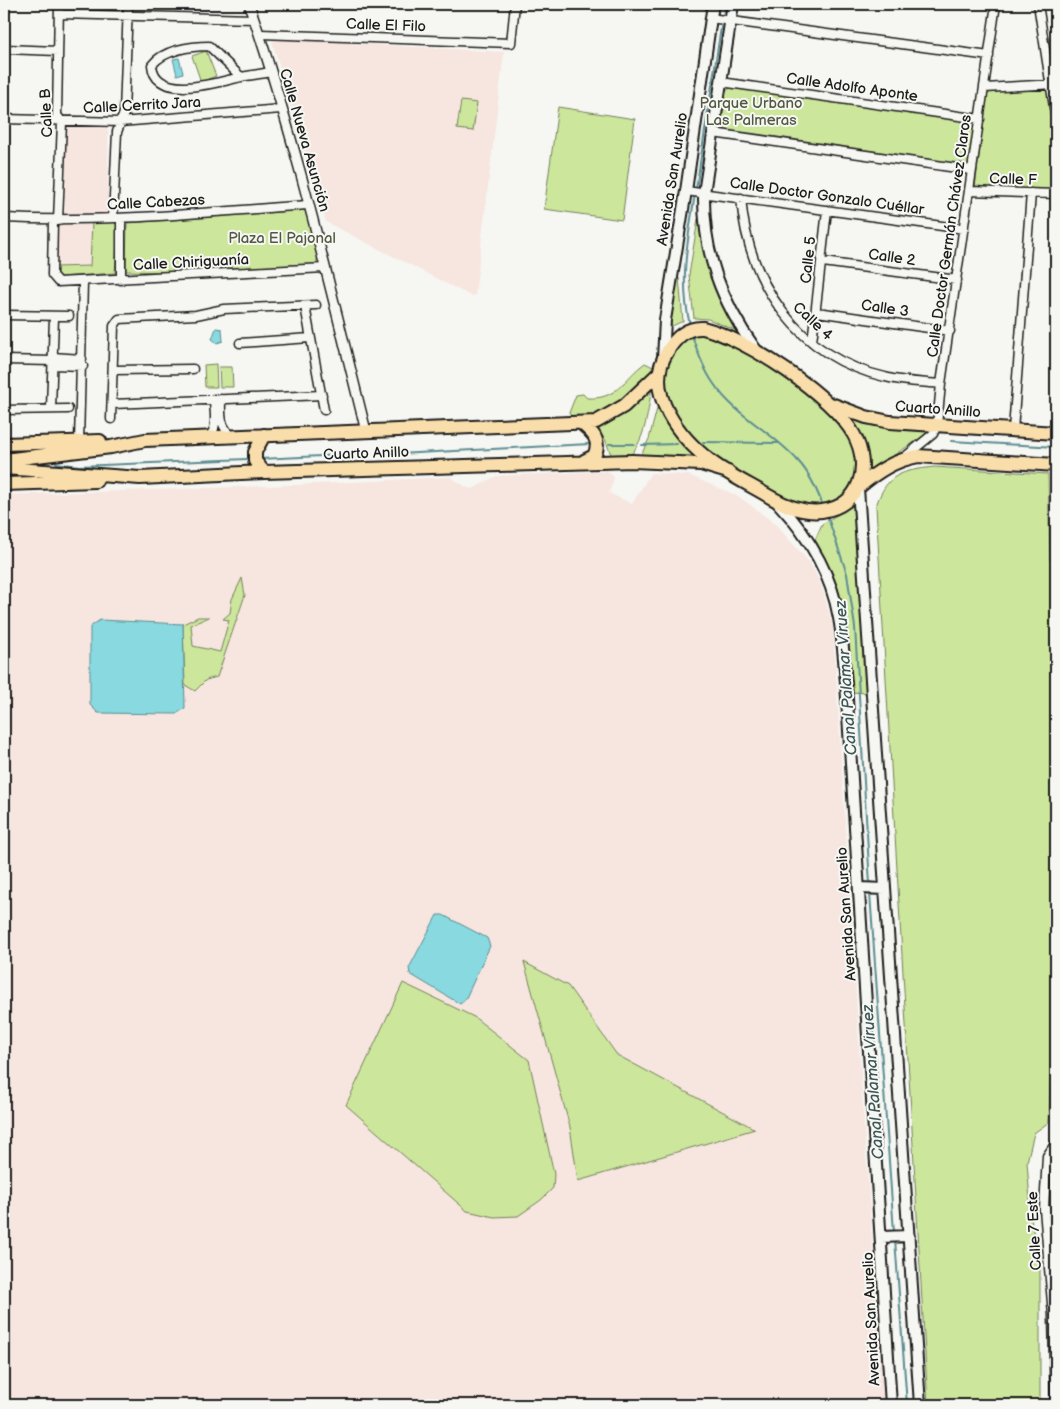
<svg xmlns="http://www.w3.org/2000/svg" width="1060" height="1409" viewBox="0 0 1060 1409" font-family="'Balsamiq Sans',sans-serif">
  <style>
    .built { fill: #f7e5df }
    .green { fill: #cce69c; stroke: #74815c }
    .water { fill: #88d9e0; stroke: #5d8d92 }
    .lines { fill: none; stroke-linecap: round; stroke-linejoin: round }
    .stream { stroke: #5d8d92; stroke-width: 2 }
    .minor-casing { stroke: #1c1c1c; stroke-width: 11 }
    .tertiary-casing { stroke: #1c1c1c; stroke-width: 12 }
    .secondary-casing { stroke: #1c1c1c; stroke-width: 14 }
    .trunk-casing { stroke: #1c1c1c; stroke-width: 16 }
    .minor { stroke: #f6f6f2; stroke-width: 8 }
    .tertiary { stroke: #f6f6f2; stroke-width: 9 }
    .secondary { stroke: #f6f6f2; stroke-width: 10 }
    .trunk { stroke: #f9deab; stroke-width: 12 }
    .labels { text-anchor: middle; stroke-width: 4; stroke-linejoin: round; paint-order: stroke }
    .street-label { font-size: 15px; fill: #1c1c1c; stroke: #f6f6f2 }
    .park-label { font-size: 15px; fill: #515942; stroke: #f6f6f2 }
    .water-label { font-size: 16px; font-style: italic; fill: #3c5557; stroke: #f6f6f2 }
  </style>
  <rect width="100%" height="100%" fill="#f6f6f2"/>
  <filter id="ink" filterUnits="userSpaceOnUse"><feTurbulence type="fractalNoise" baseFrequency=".02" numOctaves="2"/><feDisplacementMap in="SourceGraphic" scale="10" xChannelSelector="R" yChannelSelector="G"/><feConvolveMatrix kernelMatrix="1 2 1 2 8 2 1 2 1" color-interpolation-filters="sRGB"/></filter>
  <g filter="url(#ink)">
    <path class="built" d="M 274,39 L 504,52 L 475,295 L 471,296 L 326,222 L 272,41 Z
      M 71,124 L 104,126 L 108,130 L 108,213 L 65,214 L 66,128 Z
      M 92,222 L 90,266 L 55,267 L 59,226 Z
      M 608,471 L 614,478 L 609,493 L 632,504 L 651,473 L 688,475 L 738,496 L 774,523 L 810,563 L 822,587 L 833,628 L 865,1141 L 884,1405 L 4,1405 L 4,495 L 295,485 L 450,477 L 468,488 L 473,489 L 496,476 Z"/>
    <path class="green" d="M 206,51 L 216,76 L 201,82 L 192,56 Z
      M 732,87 L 968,121 L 974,127 L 970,162 L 967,165 L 727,131 L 721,126 L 726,91 Z
      M 1043,88 L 1048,92 L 1056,138 L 1056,190 L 975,188 L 986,96 L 992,91 Z
      M 461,101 L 477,103 L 473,131 L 457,129 Z
      M 558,107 L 635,119 L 622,220 L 544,209 Z
      M 305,210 L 319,256 L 315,264 L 164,272 L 126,271 L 127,223 Z
      M 698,219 L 717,293 L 735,330 L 708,319 L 694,318 L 689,275 Z
      M 114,221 L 118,226 L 115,273 L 60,277 L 57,275 L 55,267 L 90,266 L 92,222 Z
      M 676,278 L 679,278 L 683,321 L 668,328 Z
      M 700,333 C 753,348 802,383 839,423 C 847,431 853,440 856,451 C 863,480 840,508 810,507 C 796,506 781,496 768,489 C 728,468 664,432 664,379 C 663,364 678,346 686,335 Z
      M 645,363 L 653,367 C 648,380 606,417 592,419 C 586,420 578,418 572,417 L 569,413 L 576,395 L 583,394 L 587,398 C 618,400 623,379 645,363 Z
      M 216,364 L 217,387 L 205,387 L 204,365 Z
      M 219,367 L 232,367 L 233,387 L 220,387 Z
      M 652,386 C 648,410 646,439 629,457 L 612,457 L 605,439 L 595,427 Z
      M 658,405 L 681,441 L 700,461 L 684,457 L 641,455 L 649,439 Z
      M 846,414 L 931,429 L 922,437 L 868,472 C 867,446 862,435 846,414 Z
      M 934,467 L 1048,474 L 1050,560 L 1056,560 L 1056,912 L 1049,1122 L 1034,1133 L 1027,1162 L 1032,1226 L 1040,1262 L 1040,1405 L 928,1405 L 876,506 C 887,473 902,471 934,467 Z
      M 855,504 L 868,693 L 850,692 L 843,617 L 814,542 L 822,524 Z
      M 242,578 L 245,595 L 217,677 L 206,680 L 195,691 L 185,685 L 183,624 L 198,617 L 209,617 L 191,625 L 193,646 L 220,652 L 229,620 L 223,619 L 230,613 L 232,599 Z
      M 524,962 L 568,986 L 617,1055 L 755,1129 L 578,1181 L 570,1127 Z
      M 403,983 L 474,1017 L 529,1060 L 554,1174 L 553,1188 L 541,1200 L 518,1216 L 494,1217 L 467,1211 L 346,1105 Z"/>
    <path class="water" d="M 179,58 L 183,73 L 177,75 L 173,59 Z
      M 216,328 L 222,329 L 223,341 L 217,343 L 212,339 Z
      M 100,620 L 183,624 L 185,708 L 176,714 L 98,713 L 90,705 L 90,627 Z
      M 437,915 L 443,915 L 487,938 L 490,946 L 465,1000 L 460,1004 L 410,974 L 409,968 Z"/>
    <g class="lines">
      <path class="stream" d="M 723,16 L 725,4
        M 696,189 L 722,21
        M 690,325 C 679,281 688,238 695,194
        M 692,335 C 697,351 704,370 714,384 C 736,417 774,432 799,462 C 810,474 817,490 823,506
        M 951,441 L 1056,447
        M 703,442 L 778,443
        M 609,444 L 634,444
        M 642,445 L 677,444
        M 4,452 L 24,451
        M 398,454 L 590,444
        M 260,459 L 342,455
        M 56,463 L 79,466 L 247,459
        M 827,515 L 847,574 L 855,627 L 870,885
        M 870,893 L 894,1232
        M 895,1239 L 907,1405"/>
      <g class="minor-casing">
        <path id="minor" d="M 1038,4 L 1056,120
          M 59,14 L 254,19
          M 710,18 L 989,56
          M 261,34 L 511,43 L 515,4
          M 4,49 L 58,51
          M 241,77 L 209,46 C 191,46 163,50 152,65 C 155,102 219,82 241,77 C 251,75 261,74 271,72
          M 721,82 L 980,119
          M 985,88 L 1056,84
          M 4,119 L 120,122 L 281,109
          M 713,133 L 971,170
          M 686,191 L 964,229
          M 970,191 L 1056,194
          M 741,198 C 748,284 798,357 885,377 C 903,382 922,382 941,384
          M 4,218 C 105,223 208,212 309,205
          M 113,218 L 117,132 L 124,113 L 128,4
          M 53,221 L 52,275 L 58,282 L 325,268
          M 58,221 L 62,122 L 57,115 L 59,4
          M 823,262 L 957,280
          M 121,280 L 121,218
          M 305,306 L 324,410
          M 817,312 L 950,331
          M 4,315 L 69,316
          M 812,342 L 827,210
          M 240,343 L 310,338
          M 53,357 L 82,359
          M 4,360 L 53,361
          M 53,365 L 83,366
          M 113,370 L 193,369
          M 221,399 C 221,414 219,426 232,436
          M 113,404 L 322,395
          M 51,409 L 54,317
          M 4,410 L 68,409
          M 111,419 L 114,326 L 119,319 L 196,315 L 224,309 L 316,305
          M 1013,430 L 1031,193
          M 208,437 C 219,430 214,411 214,399
          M 79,442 L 83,282
          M 906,456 L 933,434 L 937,425 L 941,384 L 996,4
          M 1044,1209 L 1056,1212
          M 1055,1405 L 1053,1315 L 1044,1209 L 1047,1156 L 1056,1143"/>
      </g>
      <g class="tertiary-casing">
        <path id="tertiary" d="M 249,4 C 297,143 330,288 366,431"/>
      </g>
      <g class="secondary-casing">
        <path id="secondary" d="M 733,4 L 704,193 C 703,254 721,301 756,350
          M 663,359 L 665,320 L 686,191 L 713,4
          M 858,488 L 920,1405
          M 778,503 C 808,535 831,573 839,618 C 843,639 844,662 846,683 L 891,1405
          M 859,888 L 885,889
          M 881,1237 L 909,1236"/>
      </g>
      <g class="trunk-casing">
        <path id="trunk" d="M 703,328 C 747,339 832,395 854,435 C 871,466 861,506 822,511 C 805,513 786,506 772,498 C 752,486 731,476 713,463 C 681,439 642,393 667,352 C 675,338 686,327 703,328 Z
          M 831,404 L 866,417 L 890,422 L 1056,433
          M 581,423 C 592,432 602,440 594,456 L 584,461
          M 264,435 L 255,452 L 255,461 L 264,472
          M 4,444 L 100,441
          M 4,460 L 111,447 L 145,440 L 596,422 L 624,406 L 659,373
          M 4,468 L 140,478 L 264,472 L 632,461 L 701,464 L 728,472
          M 4,484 L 96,481
          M 860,486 C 878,471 895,460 918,456 L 1056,465"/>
      </g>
      <use href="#minor" class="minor"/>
      <use href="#tertiary" class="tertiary"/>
      <use href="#secondary" class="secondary"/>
      <use href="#trunk" class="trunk"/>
    </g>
  </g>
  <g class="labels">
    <g class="street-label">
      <text transform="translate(386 25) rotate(2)" y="5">Calle El Filo</text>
      <text transform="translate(852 87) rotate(8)" y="5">Calle Adolfo Aponte</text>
      <text transform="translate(142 105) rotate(-3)" y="5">Calle Cerrito Jara</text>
      <text transform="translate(46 113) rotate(-93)" y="5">Calle B</text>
      <text transform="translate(305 140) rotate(74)" y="5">Calle Nueva Asunción</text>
      <text transform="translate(672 179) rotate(-81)" y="5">Avenida San Aurelio</text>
      <text transform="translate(1013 179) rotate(2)" y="5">Calle F</text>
      <text transform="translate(827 196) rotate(8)" y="5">Calle Doctor Gonzalo Cuéllar</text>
      <text transform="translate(156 202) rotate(-3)" y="5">Calle Cabezas</text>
      <text transform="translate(949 236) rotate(-82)" y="5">Calle Doctor Germán Chávez Claros</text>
      <text transform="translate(892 257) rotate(8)" y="5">Calle 2</text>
      <text transform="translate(808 260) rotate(-84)" y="5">Calle 5</text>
      <text transform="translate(191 262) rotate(-3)" y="5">Calle Chiriguanía</text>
      <text transform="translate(885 308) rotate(8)" y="5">Calle 3</text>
      <text transform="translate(813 321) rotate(43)" y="5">Calle 4</text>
      <text transform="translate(938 409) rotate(4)" y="5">Cuarto Anillo</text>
      <text transform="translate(366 453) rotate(-2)" y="5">Cuarto Anillo</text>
      <text transform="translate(846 914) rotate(-94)" y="5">Avenida San Aurelio</text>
      <text transform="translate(1034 1231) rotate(-93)" y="5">Calle 7 Este</text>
      <text transform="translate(871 1319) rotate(-93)" y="5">Avenida San Aurelio</text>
    </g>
    <g class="park-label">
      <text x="751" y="108">Parque Urbano<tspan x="751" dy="17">Las Palmeras</tspan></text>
      <text x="282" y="243">Plaza El Pajonal</text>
    </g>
    <g class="water-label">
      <text transform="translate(845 678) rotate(-94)" y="6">Canal Palamar Viruez</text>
      <text transform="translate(872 1082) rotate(-94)" y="6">Canal Palamar Viruez</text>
    </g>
  </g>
  <rect width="1060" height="1409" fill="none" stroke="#f6f6f2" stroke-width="20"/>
  <rect x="10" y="10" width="1040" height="1389" fill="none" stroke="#1c1c1c" stroke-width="2" filter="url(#ink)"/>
</svg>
